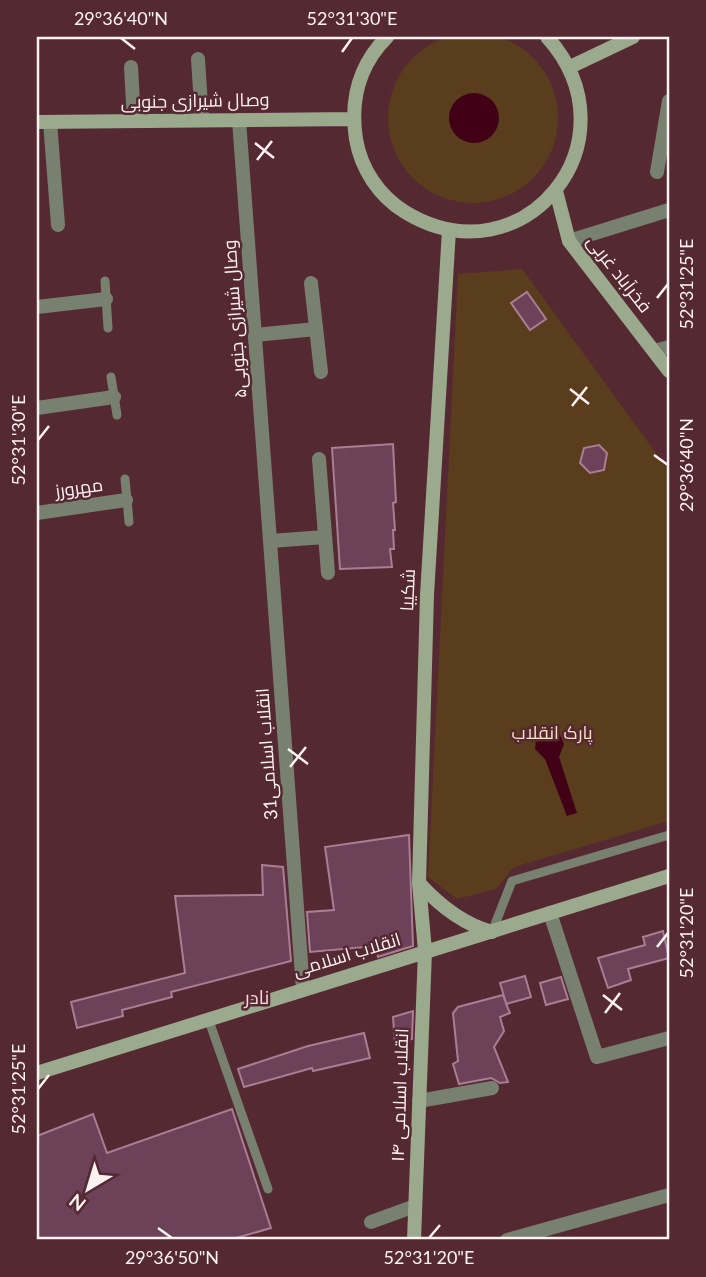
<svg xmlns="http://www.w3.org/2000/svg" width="706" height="1277" viewBox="0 0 706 1277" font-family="Lato,Cairo,sans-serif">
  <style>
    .green { fill: #593d1d }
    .water { fill: #410016 }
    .building { fill: #6c4258; stroke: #ab7d94; stroke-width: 2 }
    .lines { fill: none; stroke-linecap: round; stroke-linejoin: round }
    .lane { stroke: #78816f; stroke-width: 9 }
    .street { stroke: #78816f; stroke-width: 14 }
    .secondary { stroke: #9ba98c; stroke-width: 14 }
    .ticks { fill: none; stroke: #fef2f3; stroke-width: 2.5 }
    .labels { text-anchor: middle; stroke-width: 5; stroke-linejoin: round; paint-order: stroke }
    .street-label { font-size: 18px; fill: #fef2f3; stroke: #552932 }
    .park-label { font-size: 18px; fill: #fbdfc1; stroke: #552932 }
    .neighbourhood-label { font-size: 19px; fill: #fcd9de; stroke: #552932 }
    .neatline { fill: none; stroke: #fef2f3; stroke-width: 2.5 }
    .ticks-label { font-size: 18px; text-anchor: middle; fill: #fef2f3 }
  </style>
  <rect width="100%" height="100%" fill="#552932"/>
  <path class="green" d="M388 118a85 85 0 1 1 170 0a85 85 0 1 1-170 0Z
    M 522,269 L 669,471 L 669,821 L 514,867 L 496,889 L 457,899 L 428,877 L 458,274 Z"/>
  <path class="water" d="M449 118a25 25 0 1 1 50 0a25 25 0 1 1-50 0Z
    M 547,731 L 560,735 L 564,744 L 559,757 L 577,813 L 567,816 L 545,759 L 535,749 L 536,739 Z"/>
  <path class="building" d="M 527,292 L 546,319 L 530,330 L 511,303 Z
    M 393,444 L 396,502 L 393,503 L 395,530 L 393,530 L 394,549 L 390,549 L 392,567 L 340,569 L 332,448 Z
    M 599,445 L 607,453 L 604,470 L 590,473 L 580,463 L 584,448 Z
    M 409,835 L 413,946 L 378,957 L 376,946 L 310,952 L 307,912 L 334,910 L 325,847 Z
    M 262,865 L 283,867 L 291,961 L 171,992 L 172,997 L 122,1010 L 123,1016 L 77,1028 L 71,1002 L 185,973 L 175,896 L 263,895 Z
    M 663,931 L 669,958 L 628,969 L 631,980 L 608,988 L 598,958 L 645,945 L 643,937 Z
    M 525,976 L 531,997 L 506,1004 L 510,1013 L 500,1017 L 504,1031 L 494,1047 L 508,1082 L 500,1083 L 491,1078 L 459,1084 L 453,1064 L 458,1061 L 453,1013 L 458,1007 L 503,995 L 506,1003 L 500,983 Z
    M 561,977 L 568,999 L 546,1005 L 540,983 Z
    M 413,1011 L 412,1039 L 395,1044 L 393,1017 Z
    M 364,1033 L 370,1058 L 313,1071 L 312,1068 L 244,1087 L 238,1069 L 308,1046 Z
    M 232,1109 L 271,1228 L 229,1240 L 37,1240 L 37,1136 L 93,1114 L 107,1153 Z"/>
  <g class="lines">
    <path class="lane" d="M 105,281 L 108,328
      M 111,377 L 117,415
      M 125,479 L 129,522
      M 492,932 L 512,881 L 669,835
      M 208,1018 L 268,1189"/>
    <path class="street" d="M 198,59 L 202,120
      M 131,67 L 134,121
      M 239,120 L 303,989
      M 50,122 L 58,225
      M 657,172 L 669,101
      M 569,241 L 669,210
      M 311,283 L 321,372
      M 37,307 L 106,299
      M 255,335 L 316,329
      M 654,351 L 669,347
      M 37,408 L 114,397
      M 319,459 L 328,573
      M 37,513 L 126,500
      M 270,541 L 325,537
      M 550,913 L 597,1057 L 669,1038
      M 419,1101 L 492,1088
      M 371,1222 L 415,1206
      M 507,1240 L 669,1195"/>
    <path class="secondary" d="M 387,37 C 359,65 350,100 356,139 C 361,169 379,196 405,212 C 523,284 640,140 547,37
      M 570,67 L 633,37
      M 37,122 L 353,119
      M 556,191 L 569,241 L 669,371
      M 419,883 C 439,905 462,924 492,932
      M 37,1073 L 669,876
      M 414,1240 L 425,951 L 419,883 L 427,595 L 449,230"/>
  </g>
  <path class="ticks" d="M 121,38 L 135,49M 342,52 L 352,38M 255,143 L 274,158M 257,160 L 272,141M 657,298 L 668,284M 570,389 L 589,404M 572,406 L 587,387M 38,440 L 49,426M 654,455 L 668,465M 288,749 L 308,764M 290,767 L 306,747M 657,947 L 668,933M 603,995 L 622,1010M 605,1013 L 620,993M 38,1089 L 49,1075M 158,1228 L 172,1238M 429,1238 L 440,1225"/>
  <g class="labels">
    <g class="street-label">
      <text transform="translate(195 101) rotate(-1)" y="6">وصال شیرازی جنوبی</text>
      <text transform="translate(619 274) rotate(52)" y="6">فخرآباد غربی</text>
      <text transform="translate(235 319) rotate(-94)" y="6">۵وصال شیرازی جنوبی</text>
      <text transform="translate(79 488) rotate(-8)" y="6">مهرورز</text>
      <text transform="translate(408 590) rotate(-87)" y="6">شکیبا</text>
      <text transform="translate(267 754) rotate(-94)" y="6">31انقلاب اسلامی</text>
      <text transform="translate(347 955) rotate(-17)" y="6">انقلاب اسلامی</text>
      <text transform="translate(400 1095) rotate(-88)" y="6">۱۴ انقلاب اسلامی</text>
    </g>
    <g class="park-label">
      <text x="552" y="739">پارک انقلاب</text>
    </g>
    <g class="neighbourhood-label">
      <text x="257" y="1004">نادر</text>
    </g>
  </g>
  <rect width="706" height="1277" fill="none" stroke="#552932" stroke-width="77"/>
  <g transform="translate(88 1189) rotate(218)" stroke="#552932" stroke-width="5" paint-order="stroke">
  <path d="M0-5L12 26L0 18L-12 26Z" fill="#fef2f3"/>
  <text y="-10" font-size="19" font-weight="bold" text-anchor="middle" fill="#fef2f3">N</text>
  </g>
  <rect x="38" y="38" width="630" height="1200" class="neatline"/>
  <g class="ticks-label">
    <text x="121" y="25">29°36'40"N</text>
    <text x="352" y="25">52°31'30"E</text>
    <text transform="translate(687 284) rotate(-90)" y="6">52°31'25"E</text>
    <text transform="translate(19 440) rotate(-90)" y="6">52°31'30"E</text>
    <text transform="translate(687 465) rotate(-90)" y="6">29°36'40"N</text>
    <text transform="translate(687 933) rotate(-90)" y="6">52°31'20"E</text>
    <text transform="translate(19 1089) rotate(-90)" y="6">52°31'25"E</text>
    <text x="172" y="1264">29°36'50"N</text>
    <text x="429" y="1264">52°31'20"E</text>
  </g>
</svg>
